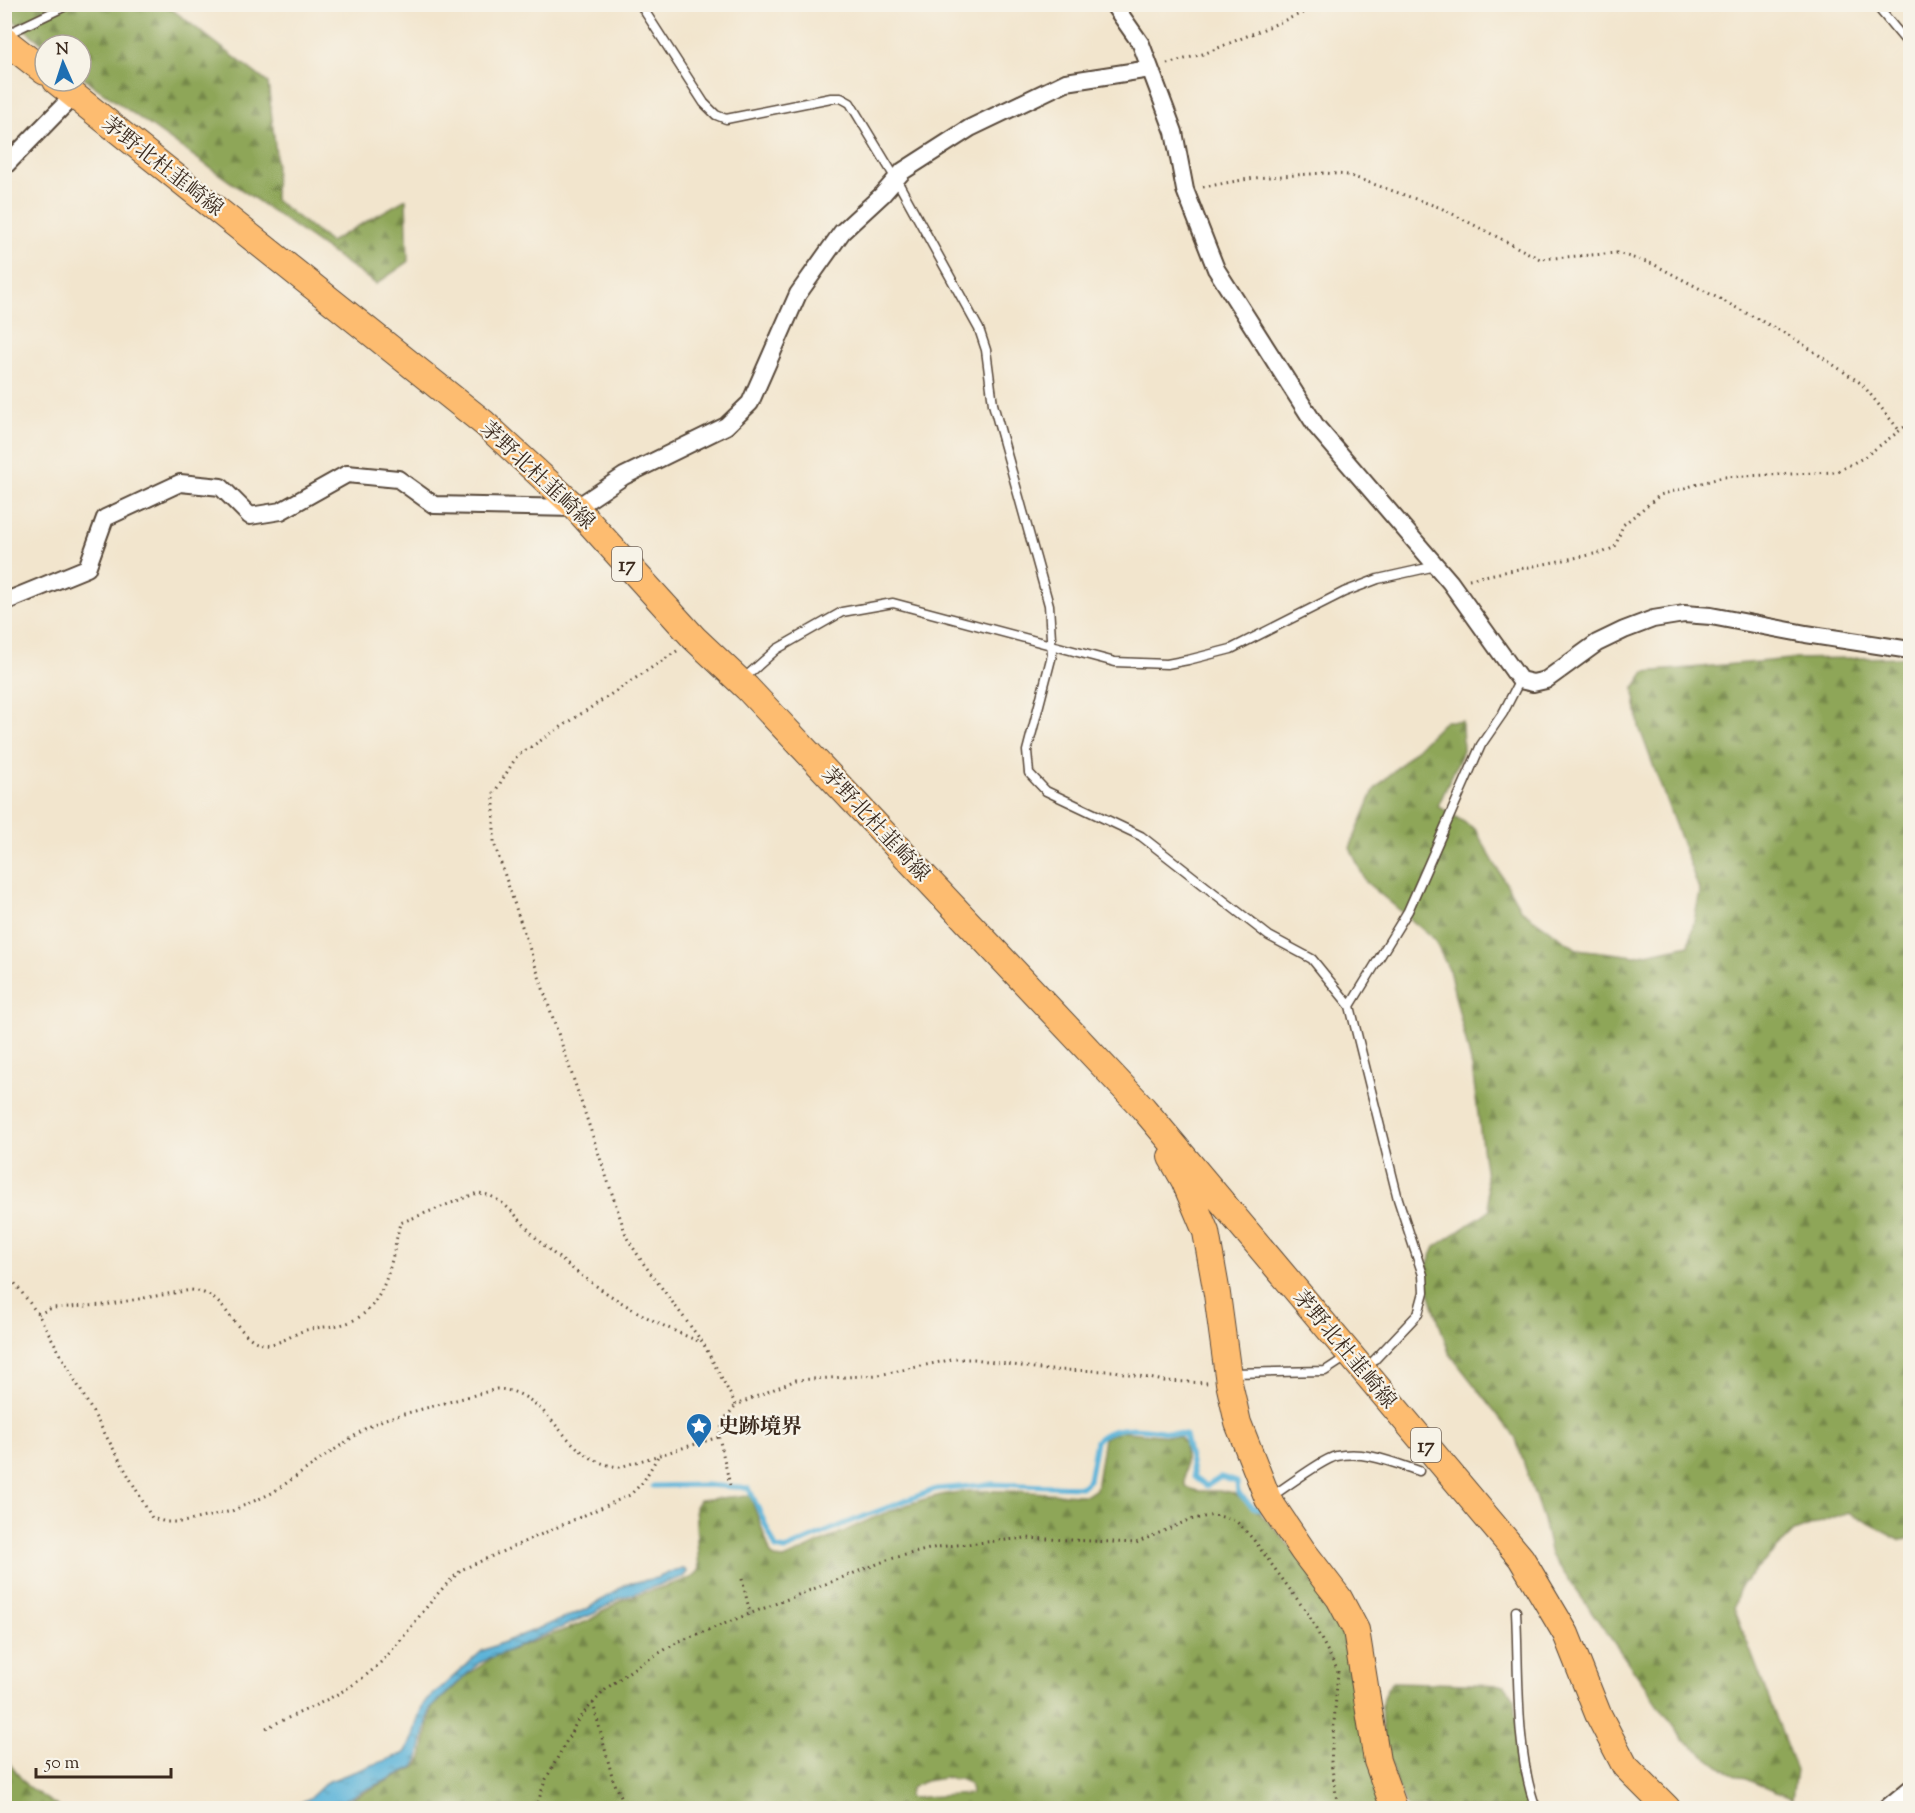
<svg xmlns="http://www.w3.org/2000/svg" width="1915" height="1813" viewBox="0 0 1915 1813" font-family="'Sorts Mill Goudy','Noto Serif JP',serif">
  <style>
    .forest { fill: url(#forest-firs); stroke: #64683b; stroke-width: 1.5; fill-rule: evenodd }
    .water { fill: url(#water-ripples); stroke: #4c6f7c; stroke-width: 1.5 }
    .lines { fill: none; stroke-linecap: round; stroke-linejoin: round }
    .stream { stroke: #5cb4d9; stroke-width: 5 }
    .lane-casing { stroke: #564638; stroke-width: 11 }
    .street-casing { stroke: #564638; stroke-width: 20 }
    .primary-casing { stroke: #564638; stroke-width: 28 }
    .path { stroke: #564638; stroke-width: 3; stroke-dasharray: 1.5 4.5; stroke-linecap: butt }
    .lane { stroke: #fff; stroke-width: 8 }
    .street { stroke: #fff; stroke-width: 16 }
    .primary { stroke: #fdbc70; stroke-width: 26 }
    .labels { text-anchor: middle; stroke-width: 4.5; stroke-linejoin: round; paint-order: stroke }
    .shield { fill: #f7f3e8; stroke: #73665b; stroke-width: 1.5 }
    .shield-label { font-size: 20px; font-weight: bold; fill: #3b2a1e }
    .street-label { font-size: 21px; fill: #3b2a1e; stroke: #f7f3e8 }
    .poi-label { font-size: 21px; font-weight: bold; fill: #3b2a1e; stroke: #f7f3e8; text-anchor: start }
  </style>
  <defs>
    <pattern id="forest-firs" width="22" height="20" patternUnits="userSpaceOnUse" patternTransform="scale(1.5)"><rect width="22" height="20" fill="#8ea658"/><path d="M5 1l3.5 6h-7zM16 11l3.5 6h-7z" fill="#758748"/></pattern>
    <pattern id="water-ripples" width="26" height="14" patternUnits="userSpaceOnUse" patternTransform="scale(1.5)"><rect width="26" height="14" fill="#5cb4d9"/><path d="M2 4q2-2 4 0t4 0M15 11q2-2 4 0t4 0" fill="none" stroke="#4d93af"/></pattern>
  </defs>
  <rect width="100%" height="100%" fill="#f7f3e8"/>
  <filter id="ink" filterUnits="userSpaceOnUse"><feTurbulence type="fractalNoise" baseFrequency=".0167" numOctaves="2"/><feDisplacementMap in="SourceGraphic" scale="12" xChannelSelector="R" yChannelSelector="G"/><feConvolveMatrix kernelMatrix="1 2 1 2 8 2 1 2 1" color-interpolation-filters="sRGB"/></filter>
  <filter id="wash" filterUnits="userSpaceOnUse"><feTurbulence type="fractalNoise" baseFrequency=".008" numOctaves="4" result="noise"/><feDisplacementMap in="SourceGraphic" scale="24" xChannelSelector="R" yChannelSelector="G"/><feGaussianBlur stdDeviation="1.35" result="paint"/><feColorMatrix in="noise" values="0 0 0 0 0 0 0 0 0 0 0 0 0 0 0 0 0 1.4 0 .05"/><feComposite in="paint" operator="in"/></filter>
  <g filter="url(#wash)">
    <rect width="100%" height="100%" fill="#f2e5cd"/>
    <path class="forest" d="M 165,4 L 268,83 L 276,155 L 275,200 L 330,242 L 406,199 L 408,262 L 376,284 L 91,84 L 81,75 L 81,45 L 45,46 L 5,13 L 4,5 Z
      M 1910,657 L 1910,1539 L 1901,1540 L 1848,1512 L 1794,1532 L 1740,1586 L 1734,1608 L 1796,1770 L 1792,1799 L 1725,1770 L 1683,1739 L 1551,1555 L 1543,1520 L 1515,1437 L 1449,1353 L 1423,1274 L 1435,1247 L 1490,1210 L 1472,1067 L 1449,970 L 1434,939 L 1366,882 L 1350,848 L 1374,790 L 1445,721 L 1462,721 L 1463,751 L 1438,806 L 1475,829 L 1521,910 L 1577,949 L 1636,956 L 1689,945 L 1700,892 L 1639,727 L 1634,688 L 1645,672 L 1791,659 Z
      M 1116,1431 L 1180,1437 L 1185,1444 L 1185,1486 C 1200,1497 1222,1485 1238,1496 C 1274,1519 1334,1598 1346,1639 C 1363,1694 1372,1753 1384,1808 L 333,1808 L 416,1767 L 422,1758 L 432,1708 L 466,1676 L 495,1656 L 588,1621 L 622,1600 L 691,1578 L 699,1571 L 695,1507 L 699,1500 L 750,1495 L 771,1554 L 775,1558 L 784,1559 C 835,1537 887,1507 941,1495 C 979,1486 1046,1494 1087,1495 L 1096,1489 L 1104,1438 ZM 944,1778 L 960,1779 L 970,1784 L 971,1794 L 911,1798 L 908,1796 L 911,1788 L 925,1781 Z
      M 1393,1682 L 1505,1685 L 1515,1699 L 1524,1793 L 1530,1808 L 1407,1808 C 1395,1781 1365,1703 1393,1682 Z
      M 5,1758 L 27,1786 L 60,1808 L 5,1808 Z"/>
    <path class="water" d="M 675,1570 L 684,1569 L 687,1572 L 683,1577 L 618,1599 L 595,1613 L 479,1663 L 430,1709 L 419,1758 L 414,1767 L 327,1808 L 290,1808 L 310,1798 L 327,1782 L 405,1753 C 416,1737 415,1719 424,1703 L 482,1651 L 587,1609 L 627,1584 L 657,1578 Z"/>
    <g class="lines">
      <path class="stream" d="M 653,1486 L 705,1485 L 749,1488 L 776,1548 L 785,1550 L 844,1524 L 936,1489 L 992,1484 L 1081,1487 L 1089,1480 L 1096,1441 C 1115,1419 1160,1431 1185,1435 L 1194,1477 L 1207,1486 L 1221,1477 L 1237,1482 L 1238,1493 L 1253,1507 L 1261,1510"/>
    </g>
  </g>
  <g filter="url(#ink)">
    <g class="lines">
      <g class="lane-casing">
        <path id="lane" d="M 640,4 L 704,103 L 716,115 L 726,119 L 831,98 L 841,98 L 850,103 L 896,179 L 979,329 L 986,350 L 993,404 L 1049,605 L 1052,655 L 1027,751 L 1029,773 L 1046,791 L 1141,836 L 1269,936 L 1312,959 L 1350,1006
          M 1875,4 L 1910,46
          M 5,35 L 70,4
          M 742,680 L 777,649 L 842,612 L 893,603 L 1115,662 L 1167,664 L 1188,660 L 1231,649 L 1344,592 L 1378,579 L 1436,566
          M 1365,1370 L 1418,1314 L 1424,1292 L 1423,1275 L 1398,1199 L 1350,1006 L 1408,911 L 1481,745 L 1503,713 L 1520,680
          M 1231,1373 L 1325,1371 L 1348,1356
          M 1269,1498 C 1285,1488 1322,1459 1337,1456 C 1364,1450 1394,1463 1419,1471
          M 1516,1611 C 1519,1671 1515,1753 1536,1808"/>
      </g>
      <g class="street-casing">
        <path id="street" d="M 1113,4 L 1141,44 L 1174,132 L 1185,190 L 1216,269 L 1316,426 L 1450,582 L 1520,680 L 1533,683 L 1546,680 L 1597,643 L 1624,630 L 1653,619 L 1684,614 L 1711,616 L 1806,634 L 1910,650
          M 4,167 L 74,95
          M 4,602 L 87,568 L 105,518 L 180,483 L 221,487 L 250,516 L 281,511 L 347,474 L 398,479 L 434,505 L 576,508 L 624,476 L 726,426 L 750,403 L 798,294 L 842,232 L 882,195 L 903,171 L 970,128 L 1066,82 L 1150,69
          M 1887,1808 L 1910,1789"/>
      </g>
      <g class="primary-casing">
        <path id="primary" d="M 4,40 L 45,72
          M 56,81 L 484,423 L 576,508 L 694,638 L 747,688 L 1143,1108 L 1521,1558 L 1566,1634 L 1598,1714 L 1625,1766 L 1667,1808
          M 1171,1157 L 1184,1180 L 1206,1232 L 1217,1294 L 1229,1383 L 1238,1423 L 1268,1499 L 1303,1551 L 1339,1598 L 1356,1630 L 1377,1761 L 1394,1808"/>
      </g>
      <path class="path" d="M 1167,64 L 1206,53 L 1324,4
        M 1203,187 L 1254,178 L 1324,173 L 1348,175 L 1441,208 L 1540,259 L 1617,253 L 1653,264 L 1792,337 L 1862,384 L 1899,430
        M 1469,579 L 1604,552 L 1615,547 L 1623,525 L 1660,495 L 1723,477 L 1836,472 L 1863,458 L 1910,423
        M 677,651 L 517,756 L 494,793 L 494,843 L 627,1238 L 643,1263 L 703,1343 L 736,1405 L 796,1380 L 879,1375 L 954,1359 L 974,1359 L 1047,1370 L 1114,1371 L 1164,1381 L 1209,1383
        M 4,1269 L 38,1314 L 152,1518 L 166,1522 L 183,1522 L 232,1511 L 272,1493 L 366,1428 L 385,1419 L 497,1389 C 553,1391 561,1462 620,1467 L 719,1437 L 723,1421 L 736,1405
        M 38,1314 L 52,1308 L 104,1305 L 191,1290 C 222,1293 228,1320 249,1337 C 267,1352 283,1340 300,1332 C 317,1325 337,1329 354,1320 C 388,1303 392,1256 400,1223 L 477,1193 C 504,1194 523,1226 541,1243 C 590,1285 641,1319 701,1342
        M 719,1437 L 730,1485
        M 742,1579 L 750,1613
        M 593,1703 L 613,1780 L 627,1808
        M 266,1728 C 306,1709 349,1694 381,1662 C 411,1632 430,1596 463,1569 L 630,1495 L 643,1482 L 660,1453
        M 536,1808 L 545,1781 L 579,1718 L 607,1688 L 637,1666 L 680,1641 L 890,1559 L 937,1547 L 1026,1538 L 1136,1543 L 1189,1520 L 1214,1515 L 1235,1520 L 1253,1539 L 1308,1614 L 1338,1671 L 1331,1762 L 1338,1808"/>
      <use href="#lane" class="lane"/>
      <use href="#street" class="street"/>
      <use href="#primary" class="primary"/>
    </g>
  </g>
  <defs>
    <g id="sight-pin" transform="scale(1.35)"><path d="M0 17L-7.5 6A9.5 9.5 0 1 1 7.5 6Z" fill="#1f6fb2" stroke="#f7f3e8"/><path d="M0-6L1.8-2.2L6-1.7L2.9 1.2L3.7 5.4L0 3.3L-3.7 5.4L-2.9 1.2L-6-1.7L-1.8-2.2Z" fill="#fff"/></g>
  </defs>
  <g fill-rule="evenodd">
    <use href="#sight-pin" x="699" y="1426"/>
  </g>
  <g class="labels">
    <g class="shield">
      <rect x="612" y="547" width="30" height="34" rx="4.5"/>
      <rect x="1411" y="1428" width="30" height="34" rx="4.5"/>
    </g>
    <g class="shield-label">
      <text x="627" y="571">17</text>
      <text x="1426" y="1452">17</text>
    </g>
    <g class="street-label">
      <text transform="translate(163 166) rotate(38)" y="7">茅野北杜韮崎線</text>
      <text transform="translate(538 475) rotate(43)" y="7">茅野北杜韮崎線</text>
      <text transform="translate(876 824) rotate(47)" y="7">茅野北杜韮崎線</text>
      <text transform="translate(1345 1349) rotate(50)" y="7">茅野北杜韮崎線</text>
    </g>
    <g class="poi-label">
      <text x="718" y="1433">史跡境界</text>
    </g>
  </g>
  <rect width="1915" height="1813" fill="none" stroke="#f7f3e8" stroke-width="24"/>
  <g transform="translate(63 63) rotate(357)"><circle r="28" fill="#f7f3e8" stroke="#aca397" stroke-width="1.5"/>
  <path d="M0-4.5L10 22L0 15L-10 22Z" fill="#1f6fb2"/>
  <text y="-9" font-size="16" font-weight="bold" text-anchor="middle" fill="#3b2a1e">N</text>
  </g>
  <path d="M36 1768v9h135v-9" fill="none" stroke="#3b2a1e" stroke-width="3"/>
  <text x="45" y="1768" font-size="18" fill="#3b2a1e" stroke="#f7f3e8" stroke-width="4.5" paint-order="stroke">50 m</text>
</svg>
